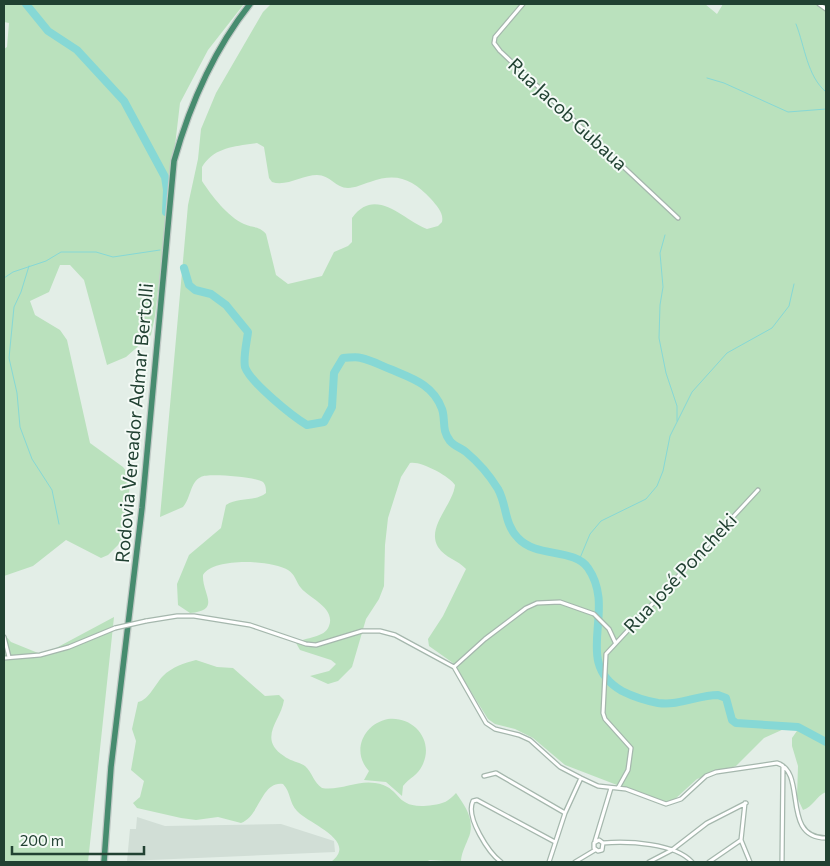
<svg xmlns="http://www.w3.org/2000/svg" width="830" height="866" viewBox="0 0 830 866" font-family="Commissioner,sans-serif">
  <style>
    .built { fill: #d1ded6 }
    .green { fill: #bae1bd; fill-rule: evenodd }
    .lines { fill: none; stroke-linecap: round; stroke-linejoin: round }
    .stream { stroke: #86d8d5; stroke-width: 1 }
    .river { stroke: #86d8d5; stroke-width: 8 }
    .minor-casing { stroke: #a5b7ad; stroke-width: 5.5 }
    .trunk-casing { stroke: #c1cac6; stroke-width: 8 }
    .minor { stroke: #fff; stroke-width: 3 }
    .trunk { stroke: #478c6f; stroke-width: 5.5 }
    .minor-bridge-casing { stroke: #a5b7ad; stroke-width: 5.5; stroke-linecap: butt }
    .minor-bridge { stroke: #fff; stroke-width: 3 }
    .labels { text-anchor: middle; stroke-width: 4; stroke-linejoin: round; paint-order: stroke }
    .street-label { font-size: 19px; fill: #214132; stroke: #f4faf6 }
  </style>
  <rect width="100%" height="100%" fill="#e3eee7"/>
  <path class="built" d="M 137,817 L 165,826 L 281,824 L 334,841 L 335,852 L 127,861 L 130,829 L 136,829 Z"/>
  <path class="green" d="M 4,4 L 244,4 L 208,50 L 180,103 L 155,316 L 151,335 L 126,357 L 107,365 L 84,280 L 70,265 L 60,265 L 49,292 L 30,301 L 35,315 L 60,330 L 67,340 L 90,443 L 123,467 L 131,477 L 123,540 L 108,555 L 101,558 L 66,540 L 33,566 L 4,576 L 4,49 L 7,47 L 9,23 L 4,22 Z
    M 271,4 L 705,4 L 717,14 L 723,4 L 826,4 L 826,792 C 816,796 813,807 803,810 L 797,797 L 798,766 L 792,746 L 792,738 L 799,728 L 795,724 L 764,738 L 736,766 L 697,779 L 674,800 L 668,802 L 656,800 L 565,765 L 533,738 L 515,729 L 495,724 L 488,719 L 453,663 L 429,646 L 428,639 L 443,616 L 466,569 C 458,560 445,558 438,547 C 426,527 453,505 455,485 C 450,476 419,460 410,463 L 401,477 L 388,518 L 385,545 L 384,586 L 379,599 L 366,619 L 352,667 L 338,681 L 328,684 L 310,676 L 329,671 L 336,664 L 331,660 L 300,650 L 296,643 C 305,637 325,638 329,626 C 336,608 309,598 301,588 C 296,582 295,574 288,570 C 271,560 214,557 203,575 C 202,594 222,610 190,613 L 178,605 L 177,584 L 189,555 L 221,528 L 226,505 C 238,497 255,502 266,493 C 266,489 266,485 263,482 C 257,477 207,473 201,477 C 190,482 191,498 183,507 L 160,517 L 188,205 L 198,159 L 201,129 L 216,93 L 263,12 ZM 250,144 L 257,143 L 264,147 L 269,178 L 272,182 C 286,187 303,175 317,175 C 330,175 336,188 348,188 C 355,188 363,184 370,182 C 397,172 412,179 431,199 C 437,206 444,213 442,222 L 438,226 L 427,229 C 404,221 376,185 352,218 L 352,242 L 348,246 L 334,252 L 322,276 L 288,284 L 276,275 L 266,234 C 259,226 253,228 244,224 C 228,217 211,195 202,181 L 202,167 C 213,149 230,147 250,144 Z
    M 114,617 L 88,862 L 4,862 L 4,634 L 11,642 L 43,655 Z
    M 196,660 L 217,667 L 233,668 L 265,696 L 279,695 L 284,700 C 281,721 257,738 284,756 C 290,761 299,762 305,766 C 312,772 314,783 322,788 C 340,791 357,780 375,783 C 404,787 392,811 433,805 C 443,804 449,801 456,793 C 466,807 476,822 468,839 C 465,847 461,854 461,862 L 430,860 L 425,862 L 331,862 C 359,841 309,824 297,811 C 289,803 291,792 283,784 C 261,781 260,816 241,823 L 218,817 L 196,820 L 181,818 L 137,808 L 133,803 L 140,797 L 144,781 L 131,770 L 136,741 L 132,729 L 138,702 C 149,700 155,684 163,676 C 172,667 184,663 196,660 Z
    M 388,719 C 414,716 435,741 422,766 C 418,775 409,778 403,786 L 402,796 L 386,782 L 364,780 L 369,771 C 351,752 363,724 388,719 Z"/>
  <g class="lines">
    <path class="stream" d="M 796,24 C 805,47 807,76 826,92
      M 707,78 L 724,83 L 788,112 L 826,109
      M 665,235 L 660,253 L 663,287 L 660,305 L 659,338 L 666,373 L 677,406 L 677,421
      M 29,266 L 21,292 L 14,307 L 9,358 L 17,393 L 20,427 L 32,459 L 52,490 L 59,524
      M 4,278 L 13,272 L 46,261 L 61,252 L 96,252 L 113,257 L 160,250
      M 580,558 L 590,534 L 601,521 L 646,499 L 657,486 L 663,471 L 670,436 L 692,392 L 727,353 L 772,328 L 789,306 L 794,284"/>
    <path class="river" d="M 26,4 L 48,31 L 77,50 L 124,101 L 165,177 L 167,190 L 166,212
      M 184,268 L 189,285 L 195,290 L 211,294 L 226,305 L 248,332 C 247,341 243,357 245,367 C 250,382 292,416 307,425 L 324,422 L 332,407 L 334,373 L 343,358 C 349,358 356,356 361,358 C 371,360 380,365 390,369 C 411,378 433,384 442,409 C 446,421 441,429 450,441 C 454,446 461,448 466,452 C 478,462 490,476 498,489 C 507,505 504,524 518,538 C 536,558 574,548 588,568 C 618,611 571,662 622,691 C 632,696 647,701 658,703 C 679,706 698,695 718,695 L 726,698 L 732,720 L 736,723 L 798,727 L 826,742"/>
    <g class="minor-casing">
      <path id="minor" d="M 523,4 L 495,37 L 494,43 L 500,51 L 678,218
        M 819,4 L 826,9
        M 146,621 L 177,616 L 194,616 L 250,625 L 306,644 L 316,645 L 362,631 L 380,631 L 395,635 L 454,667 L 486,723 L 495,729 L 519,735 L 530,740 L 560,767 L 581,778 L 598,786 L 626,789 L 666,804 L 681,799 L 706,776 L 716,772 L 777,763 C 808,772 780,838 826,838
        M 4,637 L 9,657
        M 4,658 L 40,655 L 69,647 L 115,628
        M 454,667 L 485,639 L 526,608 L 537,603 L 560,602 L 594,614 L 609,629 L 615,642
        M 484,776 L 496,773 L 565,813
        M 618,788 L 628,770 L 631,748 L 605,719 L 603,713 L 606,654 L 758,490
        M 745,803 L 741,840 L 750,862
        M 595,841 L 611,788
        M 603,843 L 602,850 L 598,851 L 594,848 L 594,843 L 599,840 L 603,843 C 628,841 675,843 692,862
        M 501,862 C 489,853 465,817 473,801 L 477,800 L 555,842
        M 549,862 L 565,813 L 581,778
        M 575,862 L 595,850
        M 649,862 L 672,850 L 707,823 L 746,803
        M 709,862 L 741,840
        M 782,862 L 783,766"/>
    </g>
    <g class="trunk-casing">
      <path id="trunk" d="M 104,862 L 111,767 L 142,508 L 174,161 C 190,104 213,51 250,4"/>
    </g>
    <use href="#minor" class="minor"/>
    <use href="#trunk" class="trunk"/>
    <g class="minor-bridge-casing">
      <path id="minor-bridge" d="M 115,628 L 146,621"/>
    </g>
    <use href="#minor-bridge" class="minor-bridge"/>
  </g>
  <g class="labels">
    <g class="street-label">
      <text transform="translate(568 114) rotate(43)" y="7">Rua Jacob Gubaua</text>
      <text transform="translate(134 423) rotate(-85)" y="7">Rodovia Vereador Admar Bertolli</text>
      <text transform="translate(680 573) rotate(-47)" y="7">Rua José Poncheki</text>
    </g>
  </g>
  <rect width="830" height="866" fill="none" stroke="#214132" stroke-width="10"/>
  <path d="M12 846v8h132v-8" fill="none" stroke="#214132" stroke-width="2.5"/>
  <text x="20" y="846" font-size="15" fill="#214132" stroke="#f4faf6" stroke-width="4" paint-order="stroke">200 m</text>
</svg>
